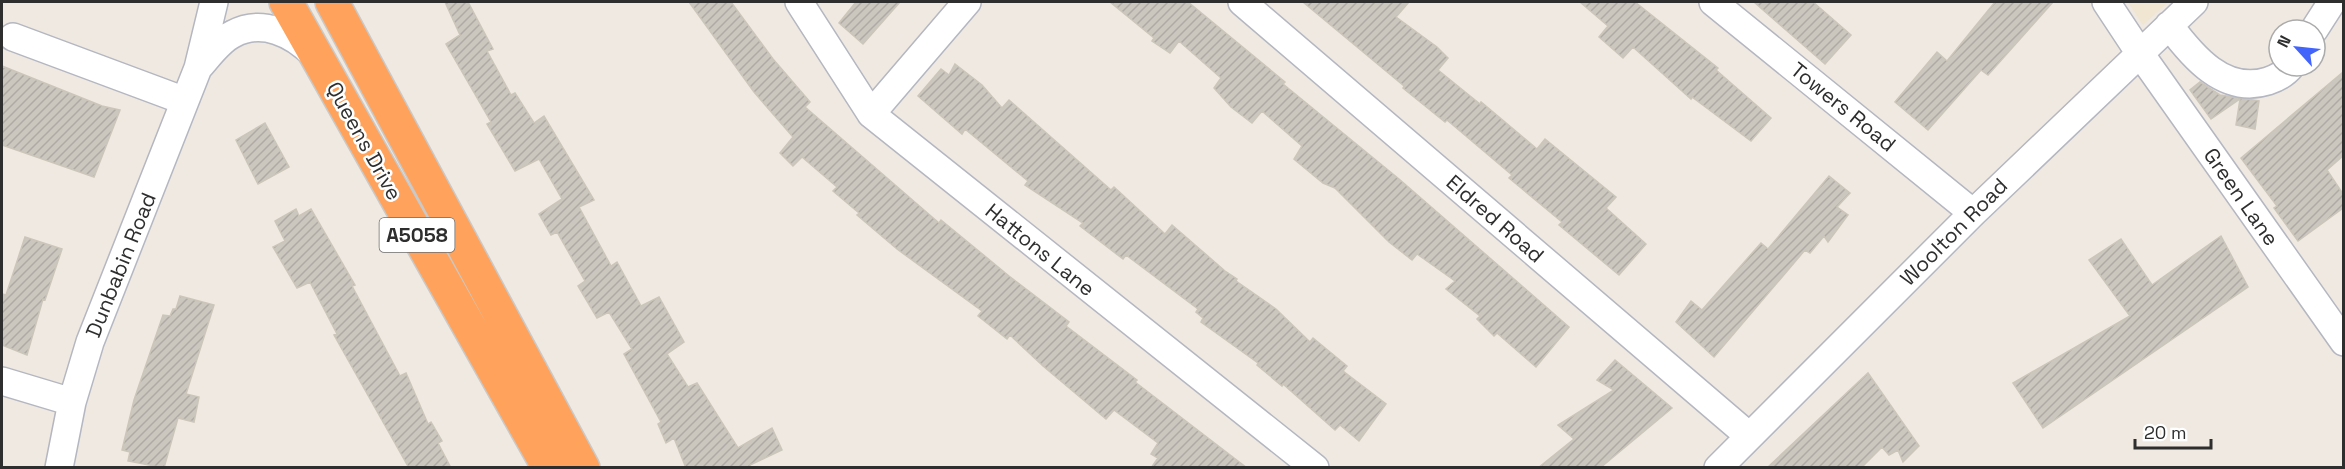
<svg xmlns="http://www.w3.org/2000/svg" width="2345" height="469" viewBox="0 0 2345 469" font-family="'Space Grotesk',sans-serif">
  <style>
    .education { fill: #f0e6d1 }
    .building { fill: url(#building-hatch); stroke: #cbc5ba; stroke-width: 1.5 }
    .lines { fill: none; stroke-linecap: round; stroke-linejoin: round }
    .minor-casing { stroke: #b4b7c1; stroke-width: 30 }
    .highway-casing { stroke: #c9c9c9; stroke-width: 36 }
    .minor { stroke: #fff; stroke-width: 27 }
    .highway { stroke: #ffa35c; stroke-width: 33 }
    .labels { text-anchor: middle; stroke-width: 5; stroke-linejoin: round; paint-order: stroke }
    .shield { fill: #fff; stroke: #6d6d6d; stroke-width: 1.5 }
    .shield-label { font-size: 20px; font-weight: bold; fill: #2e2e2e }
    .street-label { font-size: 21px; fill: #2e2e2e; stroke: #fff }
  </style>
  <defs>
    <pattern id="building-hatch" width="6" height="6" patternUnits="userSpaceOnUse" patternTransform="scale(1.5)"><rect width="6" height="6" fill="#cbc7bf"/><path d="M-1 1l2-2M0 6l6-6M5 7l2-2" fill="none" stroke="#afaba4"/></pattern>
  </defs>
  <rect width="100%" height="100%" fill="#efe9e1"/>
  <path class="education" d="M 2128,2 L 2168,2 L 2143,25 Z"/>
  <path class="building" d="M 445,2 L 468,2 L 493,49 L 487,51 L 511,95 L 515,93 L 534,123 L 544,116 L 594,200 L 579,207 L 611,266 L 617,262 L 641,306 L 659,297 L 684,342 L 667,354 L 688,387 L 697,383 L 738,448 L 772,428 L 782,450 L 750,465 L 751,468 L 686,468 L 674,438 L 666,443 L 658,424 L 661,422 L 624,354 L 632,349 L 609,312 L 597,318 L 578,286 L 585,281 L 557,232 L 551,235 L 539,214 L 562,199 L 539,159 L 515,171 L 487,124 L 491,122 L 446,44 L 460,35 Z
    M 689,2 L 731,2 L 773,59 L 810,102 L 805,107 L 939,223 L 941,220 L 1009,276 L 1069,322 L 1066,326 L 1137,380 L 1135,382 L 1247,468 L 1151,468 L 1158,458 L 1151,454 L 1158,443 L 1114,410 L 1106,419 L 1043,366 L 1010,335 L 1007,339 L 978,316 L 982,311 L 897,249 L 857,215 L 859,213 L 833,191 L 837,187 L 802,157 L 793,166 L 780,153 L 793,137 L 754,92 Z
    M 856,2 L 900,2 L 863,44 L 839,23 Z
    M 1110,2 L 1188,2 L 1285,82 L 1283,84 L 1399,179 L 1569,327 L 1536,367 L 1497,333 L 1494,336 L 1477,319 L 1480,316 L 1446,289 L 1455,281 L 1417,254 L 1412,260 L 1389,242 L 1335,188 L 1323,183 L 1294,159 L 1302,146 L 1262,111 L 1252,123 L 1231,107 L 1214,88 L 1221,78 L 1179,41 L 1170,53 L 1152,41 L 1154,38 Z
    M 1303,2 L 1409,2 L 1396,17 L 1437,47 L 1448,58 L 1438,70 L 1480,104 L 1481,102 L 1537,149 L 1545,139 L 1605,188 L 1616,197 L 1606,208 L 1646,244 L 1619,275 L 1559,225 L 1562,222 L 1509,178 L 1512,175 L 1447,120 L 1445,122 L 1403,88 L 1404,86 Z
    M 1580,2 L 1635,2 L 1718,68 L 1716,70 L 1771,118 L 1751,141 L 1692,97 L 1691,99 L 1633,47 L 1623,58 L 1599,37 L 1608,26 Z
    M 1754,2 L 1813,2 L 1851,35 L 1825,64 Z
    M 1995,2 L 2053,2 L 1988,75 L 1981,70 L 1928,130 L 1895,102 L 1937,52 L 1947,61 Z
    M 955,64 L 982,85 L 1002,108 L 1009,100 L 1111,190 L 1114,187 L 1165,234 L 1172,225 L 1225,271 L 1237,279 L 1236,281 L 1276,309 L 1310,342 L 1313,338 L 1347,366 L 1343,371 L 1386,404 L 1359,441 L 1340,425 L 1335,430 L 1283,384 L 1282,386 L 1257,365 L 1258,363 L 1201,322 L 1203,318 L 1196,312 L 1198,309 L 1126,255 L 1123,259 L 1080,226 L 1083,223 L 1025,185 L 1028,181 L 965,129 L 962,134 L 918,96 L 941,69 L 949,75 Z
    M 2,66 L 102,106 L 120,110 L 94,177 L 2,145 Z
    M 2343,72 L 2343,156 L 2327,170 L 2343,194 L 2343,208 L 2298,241 L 2274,208 L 2277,206 L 2241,158 Z
    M 2200,82 L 2220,95 L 2259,101 L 2255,129 L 2236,125 L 2240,99 L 2211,119 L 2190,90 Z
    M 265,123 L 289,167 L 258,184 L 236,140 Z
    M 1829,176 L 1850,193 L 1837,207 L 1848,215 L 1828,242 L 1824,236 L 1810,253 L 1805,250 L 1714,357 L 1676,322 L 1691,301 L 1702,310 L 1761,243 L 1768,249 Z
    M 296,209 L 299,216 L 311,209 L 355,285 L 352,286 L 400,376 L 406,373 L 428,424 L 431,422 L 442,441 L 438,443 L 451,468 L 409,468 L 334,335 L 337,334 L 310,282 L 297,288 L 273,247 L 285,241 L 275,221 Z
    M 2221,236 L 2248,287 L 2043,428 L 2013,383 L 2130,316 L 2089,260 L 2121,239 L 2152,285 Z
    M 25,237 L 62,249 L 45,300 L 43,299 L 27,355 L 2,345 L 2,294 L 6,295 Z
    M 180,296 L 214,305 L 186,394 L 199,397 L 194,422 L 178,418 L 164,468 L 128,461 L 130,452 L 122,450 L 134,400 L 163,315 L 170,316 L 173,309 L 176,309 Z
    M 1615,360 L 1672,408 L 1600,468 L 1538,468 L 1574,439 L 1558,425 L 1614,390 L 1597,380 Z
    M 1868,373 L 1919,446 L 1903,462 L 1898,450 L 1889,455 L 1882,447 L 1861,468 L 1767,468 Z"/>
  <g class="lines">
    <g class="minor-casing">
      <path id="minor" d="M 799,2 L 871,114 L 1315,468
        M 1242,2 L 1749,436
        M 1713,2 L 1973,213
        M 2106,2 L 2139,52 L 2344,342
        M 2169,25 C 2192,56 2224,95 2268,81 C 2277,78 2285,74 2291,66
        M 2314,30 L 2332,2
        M 13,37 L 185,101
        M 199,67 C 209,56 219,41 233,34 C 262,18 294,34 314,55
        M 871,114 L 967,2
        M 2,381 L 72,402
        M 59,468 L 72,402 L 90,342 L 198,68 L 214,2
        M 1718,468 L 1973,213 L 2194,2"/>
    </g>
    <g class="highway-casing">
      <path id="highway" d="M 286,2 L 549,468
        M 332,2 L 583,468"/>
    </g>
    <use href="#minor" class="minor"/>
    <use href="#highway" class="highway"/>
  </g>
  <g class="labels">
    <rect class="shield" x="379.5" y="218" width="75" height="34" rx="4.5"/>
    <g class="shield-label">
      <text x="417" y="242">A5058</text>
    </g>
    <g class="street-label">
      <text transform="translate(1843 107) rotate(39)" y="7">Towers Road</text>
      <text transform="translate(364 141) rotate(61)" y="7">Queens Drive</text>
      <text transform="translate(2241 197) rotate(55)" y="7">Green Lane</text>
      <text transform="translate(1495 219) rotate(41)" y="7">Eldred Road</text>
      <text transform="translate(1954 232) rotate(-45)" y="7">Woolton Road</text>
      <text transform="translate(1040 250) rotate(39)" y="7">Hattons Lane</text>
      <text transform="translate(121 265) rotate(-68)" y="7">Dunbabin Road</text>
    </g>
  </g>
  <rect width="2345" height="469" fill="none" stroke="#2e2e2e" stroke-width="6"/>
  <g transform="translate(2297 48) rotate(297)"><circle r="28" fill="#ffffff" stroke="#ababab" stroke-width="1.5"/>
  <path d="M0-4.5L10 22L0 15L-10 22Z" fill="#4264fb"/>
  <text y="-9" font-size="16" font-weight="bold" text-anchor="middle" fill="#2e2e2e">N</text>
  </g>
  <path d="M2135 439v9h76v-9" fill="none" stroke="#2e2e2e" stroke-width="3"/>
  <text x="2144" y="439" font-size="18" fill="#2e2e2e" stroke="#ffffff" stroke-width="4.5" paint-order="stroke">20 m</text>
</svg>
